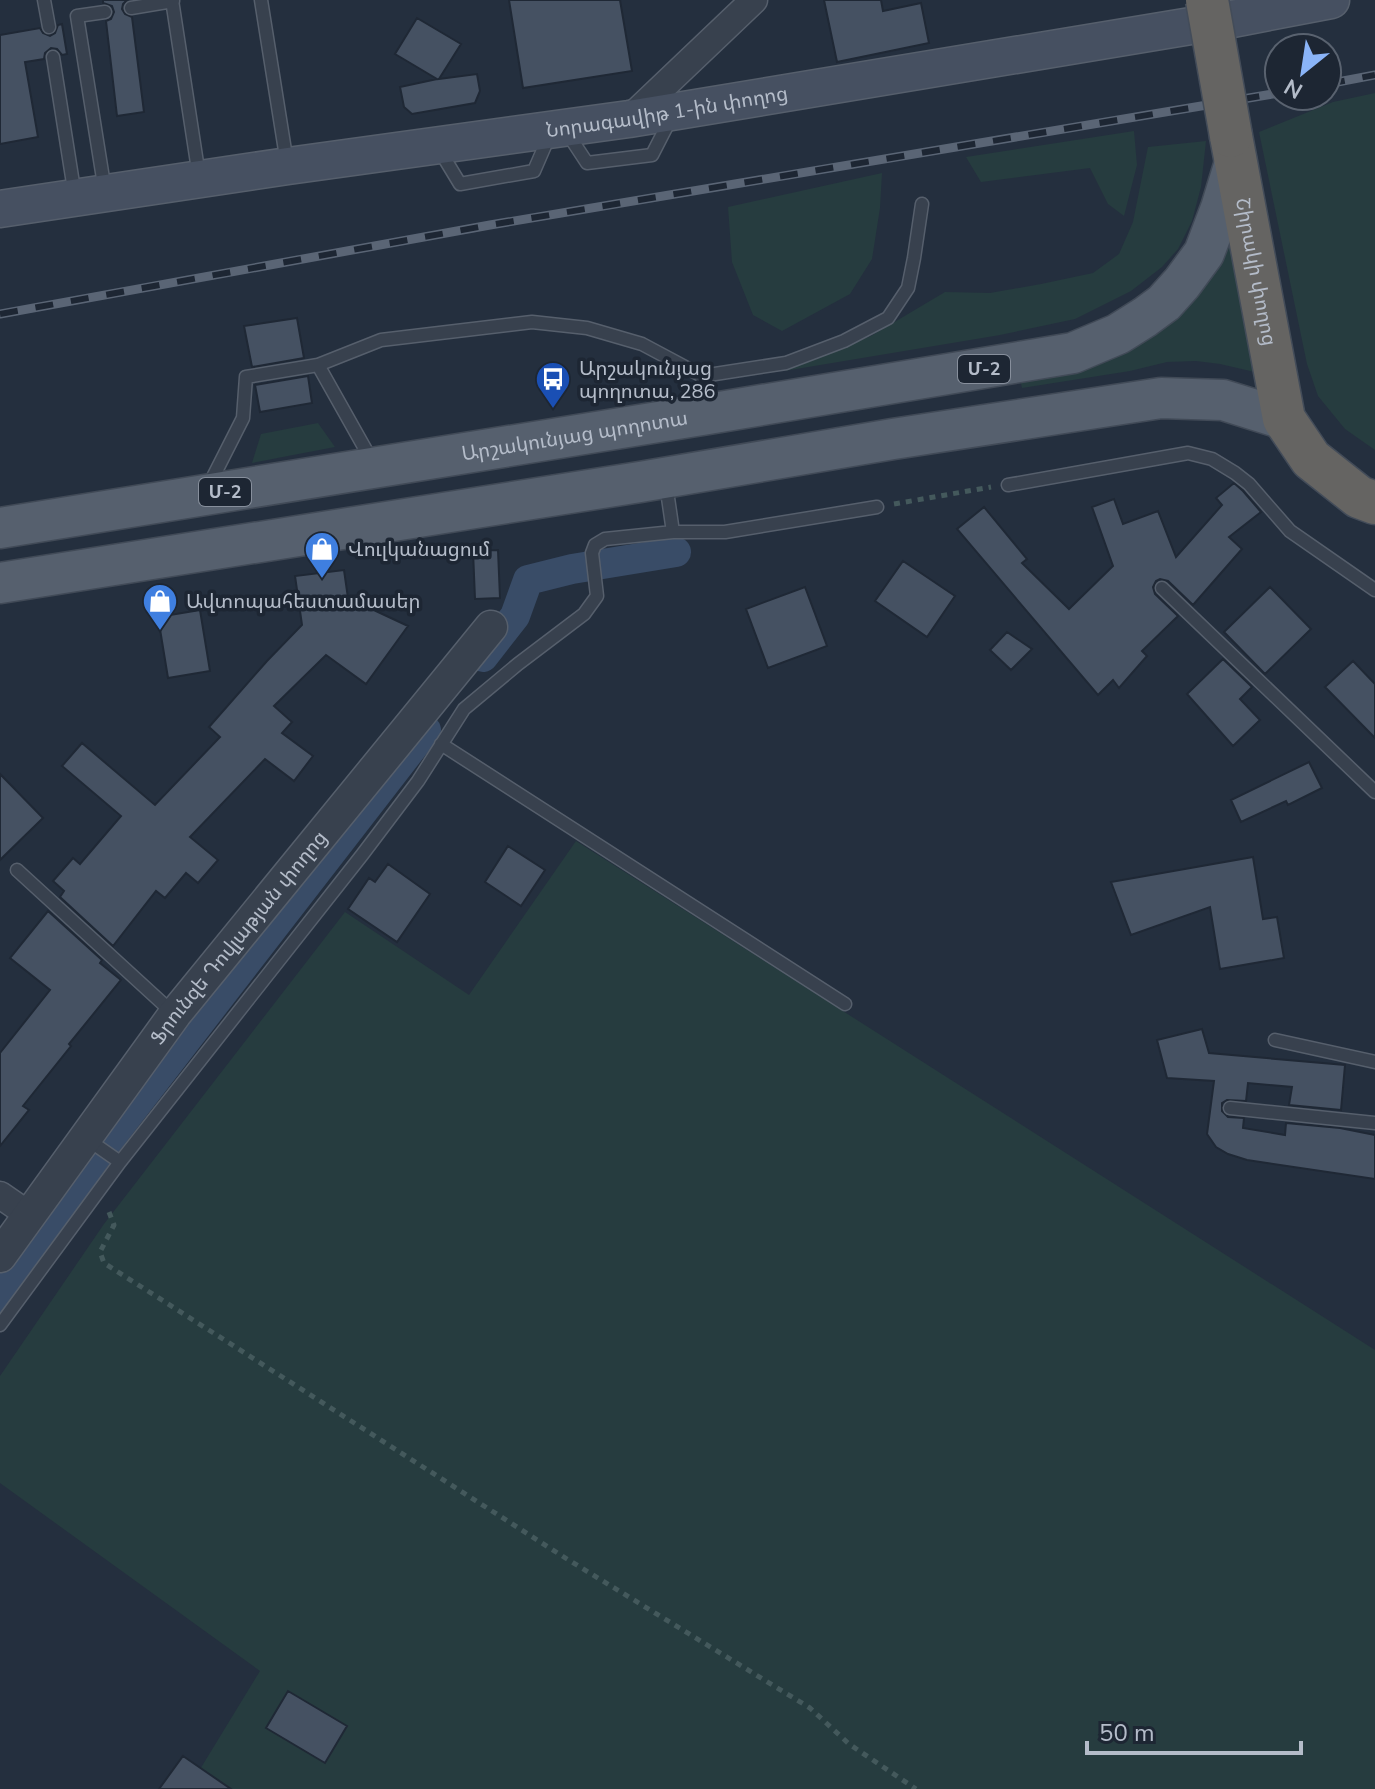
<svg xmlns="http://www.w3.org/2000/svg" width="1375" height="1789" viewBox="0 0 1375 1789" font-family="'Nunito Sans','Noto Sans Armenian',sans-serif">
  <style>
    .green { fill: #263c3f }
    .lines { fill: none; stroke-linecap: round; stroke-linejoin: round }
    .canal { stroke: #394c67; stroke-width: 30 }
    .building { fill: #455162; stroke: #1f2835; stroke-width: 2 }
    .service-casing { stroke: #565f6c; stroke-width: 15 }
    .minor-casing { stroke: #565f6c; stroke-width: 29 }
    .tertiary-casing { stroke: #565f6c; stroke-width: 35 }
    .secondary-casing { stroke: #565f6c; stroke-width: 39 }
    .primary-casing { stroke: #414a57; stroke-width: 43 }
    .trunk-casing { stroke: #434c59; stroke-width: 45 }
    .path { stroke: #44595c; stroke-width: 5; stroke-dasharray: 6 6; stroke-linecap: butt }
    .service { stroke: #38414e; stroke-width: 12 }
    .minor { stroke: #38414e; stroke-width: 26 }
    .tertiary { stroke: #38414e; stroke-width: 32 }
    .secondary { stroke: #465061; stroke-width: 36 }
    .primary { stroke: #56606e; stroke-width: 40 }
    .trunk { stroke: #656462; stroke-width: 42 }
    .rail-casing { stroke: #5a6575; stroke-width: 9 }
    .rail { stroke: #1d2633; stroke-width: 6; stroke-dasharray: 18; stroke-linecap: butt }
    .trunk-bridge-casing { stroke: #434c59; stroke-width: 45; stroke-linecap: butt }
    .trunk-bridge { stroke: #656462; stroke-width: 42 }
    .labels { text-anchor: middle; stroke-width: 7; stroke-linejoin: round; paint-order: stroke }
    .shield { fill: #1d2633; stroke: #878f9c; stroke-width: 2 }
    .shield-label { font-size: 18px; font-weight: bold; fill: #b4bcc9 }
    .street-label { font-size: 20px; fill: #b4bcc9; stroke: #1d2633 }
    .poi-label { font-size: 20px; fill: #b4bcc9; stroke: #1d2633; text-anchor: start }
  </style>
  <rect width="100%" height="100%" fill="#242f3e"/>
  <path class="green" d="M 1375,93 L 1375,450 L 1345,429 L 1318,396 L 1307,364 L 1259,132 L 1333,102 Z
    M 1134,131 L 1137,165 L 1124,216 L 1108,204 L 1090,168 L 981,182 L 966,157 Z
    M 1206,141 L 1201,187 L 1192,221 L 1178,249 L 1162,267 L 1131,291 L 1075,319 L 1000,335 L 784,371 L 871,336 L 945,292 L 990,293 L 1041,284 L 1093,273 L 1119,254 L 1133,222 L 1148,147 Z
    M 882,173 L 880,208 L 872,259 L 850,294 L 782,331 L 753,315 L 732,262 L 728,207 Z
    M 1232,239 L 1259,373 L 1220,364 L 1196,361 L 1167,362 L 1130,371 L 1022,388 L 1020,379 L 1199,291 Z
    M 318,423 L 335,447 L 252,463 L 261,434 Z
    M 576,841 L 1375,1350 L 1375,1789 L 188,1789 L 260,1671 L 0,1483 L 0,1376 L 104,1224 L 345,912 L 469,995 Z"/>
  <g class="lines">
    <path class="canal" d="M 483,657 L 515,616 L 528,580 L 572,569 L 676,552
      M 0,1297 L 98,1154 L 426,730"/>
  </g>
  <path class="building" d="M 103,0 L 127,0 L 123,4 L 122,9 L 125,14 L 132,17 L 144,112 L 117,116 L 106,21 L 111,19 L 114,12 L 112,6 L 103,3 Z
    M 509,0 L 620,0 L 632,71 L 523,88 Z
    M 824,0 L 881,0 L 883,11 L 921,3 L 929,43 L 837,62 Z
    M 417,18 L 461,44 L 439,79 L 477,74 L 480,91 L 475,103 L 412,114 L 404,107 L 400,87 L 437,79 L 395,54 Z
    M 62,24 L 67,54 L 62,55 L 57,49 L 51,48 L 45,53 L 44,59 L 25,62 L 38,137 L 0,144 L 0,35 L 40,28 L 43,33 L 50,36 L 55,33 L 58,25 Z
    M 297,318 L 304,358 L 252,367 L 244,326 Z
    M 308,376 L 312,403 L 260,412 L 255,385 Z
    M 1234,483 L 1243,491 L 1261,512 L 1229,537 L 1242,549 L 1193,605 L 1168,581 L 1160,579 L 1156,581 L 1153,587 L 1155,594 L 1178,616 L 1142,651 L 1147,656 L 1119,688 L 1113,680 L 1098,695 L 957,529 L 984,507 L 1027,559 L 1022,563 L 1069,609 L 1113,566 L 1092,507 L 1114,499 L 1123,524 L 1158,511 L 1176,557 L 1222,505 L 1216,498 Z
    M 498,550 L 500,598 L 475,599 L 473,551 Z
    M 903,561 L 955,596 L 927,637 L 875,601 Z
    M 344,570 L 348,598 L 408,626 L 366,684 L 326,655 L 274,706 L 292,722 L 282,733 L 313,756 L 294,781 L 265,759 L 190,837 L 218,860 L 198,883 L 186,873 L 165,898 L 156,891 L 113,946 L 60,897 L 64,891 L 53,881 L 73,858 L 80,864 L 121,816 L 62,766 L 82,743 L 155,805 L 220,737 L 209,727 L 267,661 L 302,625 L 295,576 Z
    M 805,587 L 827,646 L 768,668 L 746,609 Z
    M 1270,587 L 1311,629 L 1265,674 L 1224,632 Z
    M 200,610 L 210,671 L 168,678 L 158,617 Z
    M 1007,632 L 1032,649 L 1011,670 L 990,650 Z
    M 1223,659 L 1252,687 L 1240,699 L 1260,720 L 1233,746 L 1187,694 Z
    M 1353,661 L 1375,684 L 1375,738 L 1325,687 Z
    M 1309,762 L 1322,788 L 1288,805 L 1286,801 L 1241,822 L 1231,800 Z
    M 0,774 L 43,818 L 0,860 Z
    M 508,846 L 545,870 L 521,906 L 485,882 Z
    M 1253,857 L 1263,919 L 1277,917 L 1284,958 L 1220,969 L 1210,907 L 1131,935 L 1111,882 Z
    M 388,864 L 430,894 L 397,942 L 348,909 L 369,878 L 375,882 Z
    M 48,911 L 102,960 L 100,963 L 121,980 L 69,1044 L 71,1046 L 23,1106 L 29,1110 L 0,1146 L 0,1053 L 50,990 L 10,958 Z
    M 1202,1029 L 1209,1053 L 1345,1065 L 1341,1110 L 1289,1105 L 1292,1087 L 1248,1083 L 1246,1101 L 1227,1100 L 1222,1103 L 1222,1111 L 1228,1117 L 1244,1118 L 1243,1128 L 1285,1135 L 1286,1123 L 1340,1128 L 1375,1135 L 1375,1179 L 1247,1160 L 1228,1154 L 1216,1147 L 1207,1134 L 1214,1081 L 1167,1078 L 1157,1040 Z
    M 288,1691 L 347,1726 L 325,1763 L 266,1728 Z
    M 183,1756 L 231,1789 L 159,1789 Z"/>
  <g class="lines">
    <g class="service-casing">
      <path id="service" d="M 44,0 L 49,27
        M 172,0 L 199,176
        M 261,0 L 287,163
        M 131,8 L 173,1
        M 105,12 L 77,16 L 105,191
        M 53,57 L 75,196
        M 566,131 L 587,163 L 652,155 L 671,118
        M 440,151 L 460,184 L 534,171 L 550,134
        M 318,365 L 381,340 L 532,322 L 587,328 L 642,344 L 702,376
        M 707,410 L 702,376 L 786,363 L 844,341 L 888,318 L 908,288 L 914,258 L 922,204
        M 666,484 L 673,532
        M 1008,485 L 1188,453 L 1212,459 L 1235,473 L 1249,484 L 1290,531 L 1375,590
        M 208,487 L 243,418 L 246,377 L 318,365 L 372,461
        M 1162,588 L 1375,792
        M 441,744 L 845,1004
        M 17,870 L 172,1012
        M 1275,1040 L 1375,1062
        M 1230,1108 L 1375,1123
        M 87,1139 L 120,1162
        M 0,1325 L 120,1162 L 362,855 L 418,781 L 464,709 L 518,664 L 584,614 L 597,596 L 592,553 L 595,545 L 605,539 L 673,532 L 725,532 L 877,507"/>
    </g>
    <g class="minor-casing">
      <path id="minor" d="M 629,119 L 754,0
        M 0,1195 L 29,1215"/>
    </g>
    <g class="tertiary-casing">
      <g id="tertiary">
        <path id="s1" d="M 0,1256 L 175,1014 L 491,627"/>
      </g>
    </g>
    <g class="secondary-casing">
      <g id="secondary">
        <path id="s2" d="M 0,209 L 288,166 L 629,119 L 1227,20 L 1331,0"/>
      </g>
    </g>
    <g class="primary-casing">
      <g id="primary">
        <path id="s3" d="M 0,528 L 708,414 L 1073,353 L 1118,334 L 1145,317 L 1164,303 L 1182,283 L 1204,253 L 1221,208 L 1236,159"/>
        <path d="M 0,583 L 640,482 L 893,439 L 1161,398 L 1223,400 L 1284,419"/>
      </g>
    </g>
    <g class="trunk-casing">
      <g id="trunk">
        <path id="s4" d="M 1231,136 L 1284,419 L 1311,459 L 1359,497 L 1375,503"/>
      </g>
    </g>
    <path class="path" d="M 894,504 L 991,487
      M 109,1212 L 114,1225 L 100,1252 L 104,1263 L 567,1559 L 810,1708 L 849,1744 L 916,1789"/>
    <use href="#service" class="service"/>
    <use href="#minor" class="minor"/>
    <use href="#tertiary" class="tertiary"/>
    <use href="#secondary" class="secondary"/>
    <use href="#primary" class="primary"/>
    <use href="#trunk" class="trunk"/>
    <g class="rail-casing">
      <path id="rail" d="M 1327,84 L 1375,75
        M 0,314 L 490,225 L 1279,93"/>
    </g>
    <use href="#rail" class="rail"/>
    <g class="trunk-bridge-casing">
      <path id="trunk-bridge" d="M 1207,0 L 1231,136"/>
    </g>
    <use href="#trunk-bridge" class="trunk-bridge"/>
  </g>
  <defs>
    <g id="bus-pin" transform="scale(1.8)"><path d="M0 17L-7.5 6A9.5 9.5 0 1 1 7.5 6Z" fill="#1a4fb4" stroke="#1d2633"/><path d="M-5-6H5V4H4V6H2V4H-2V6H-4V4H-5ZM-3.5-4V0h7V-4ZM-3.5 1.2v1.5H-2V1.2ZM2 1.2v1.5H3.5V1.2Z" fill="#fff"/></g>
    <g id="shop-pin" transform="scale(1.8)"><path d="M0 17L-7.5 6A9.5 9.5 0 1 1 7.5 6Z" fill="#3f7fe0" stroke="#1d2633"/><path d="M-5-2.5h2.3a2.7 3.5 0 0 1 5.4 0H5L5.5 6h-11ZM-1.5-2.5h3a1.5 2.3 0 0 0-3 0Z" fill="#fff"/></g>
  </defs>
  <g fill-rule="evenodd">
    <use href="#bus-pin" x="553" y="379"/>
    <use href="#shop-pin" x="322" y="549"/>
    <use href="#shop-pin" x="160" y="601"/>
  </g>
  <g class="labels">
    <g class="shield">
      <rect x="958" y="355" width="52" height="28" rx="6"/>
      <rect x="199" y="478" width="52" height="28" rx="6"/>
    </g>
    <g class="shield-label">
      <text x="984" y="375">Մ-2</text>
      <text x="225" y="498">Մ-2</text>
    </g>
    <g class="street-label">
      <text dy="7" stroke="none"><textPath href="#s2" startOffset="674">Նորագավիթ 1-ին փողոց</textPath></text>
      <text dy="7" stroke="none"><textPath href="#s4" startOffset="138">Շիրակի փողոց</textPath></text>
      <text dy="7" stroke="none"><textPath href="#s3" startOffset="582">Արշակունյաց պողոտա</textPath></text>
      <text dy="7" stroke="none"><textPath href="#s1" startOffset="398">Ֆրունզե Դովլաթյան փողոց</textPath></text>
    </g>
    <g class="poi-label">
      <text x="579" y="375">Արշակունյաց<tspan x="579" dy="23">պողոտա, 286</tspan></text>
      <text x="348" y="556">Վուլկանացում</text>
      <text x="186" y="608">Ավտոպահեստամասեր</text>
    </g>
  </g>
  <g transform="translate(1303 72) rotate(210)"><circle r="38" fill="#1d2633" stroke="#59626f" stroke-width="2"/>
  <path d="M0-6L14 30L0 20L-14 30Z" fill="#8ab4f8"/>
  <text y="-12" font-size="22" font-weight="bold" text-anchor="middle" fill="#b4bcc9">N</text>
  </g>
  <path d="M1087 1741v12h214v-12" fill="none" stroke="#b4bcc9" stroke-width="4"/>
  <text x="1099" y="1741" font-size="24" fill="#b4bcc9" stroke="#1d2633" stroke-width="6" paint-order="stroke">50 m</text>
</svg>
